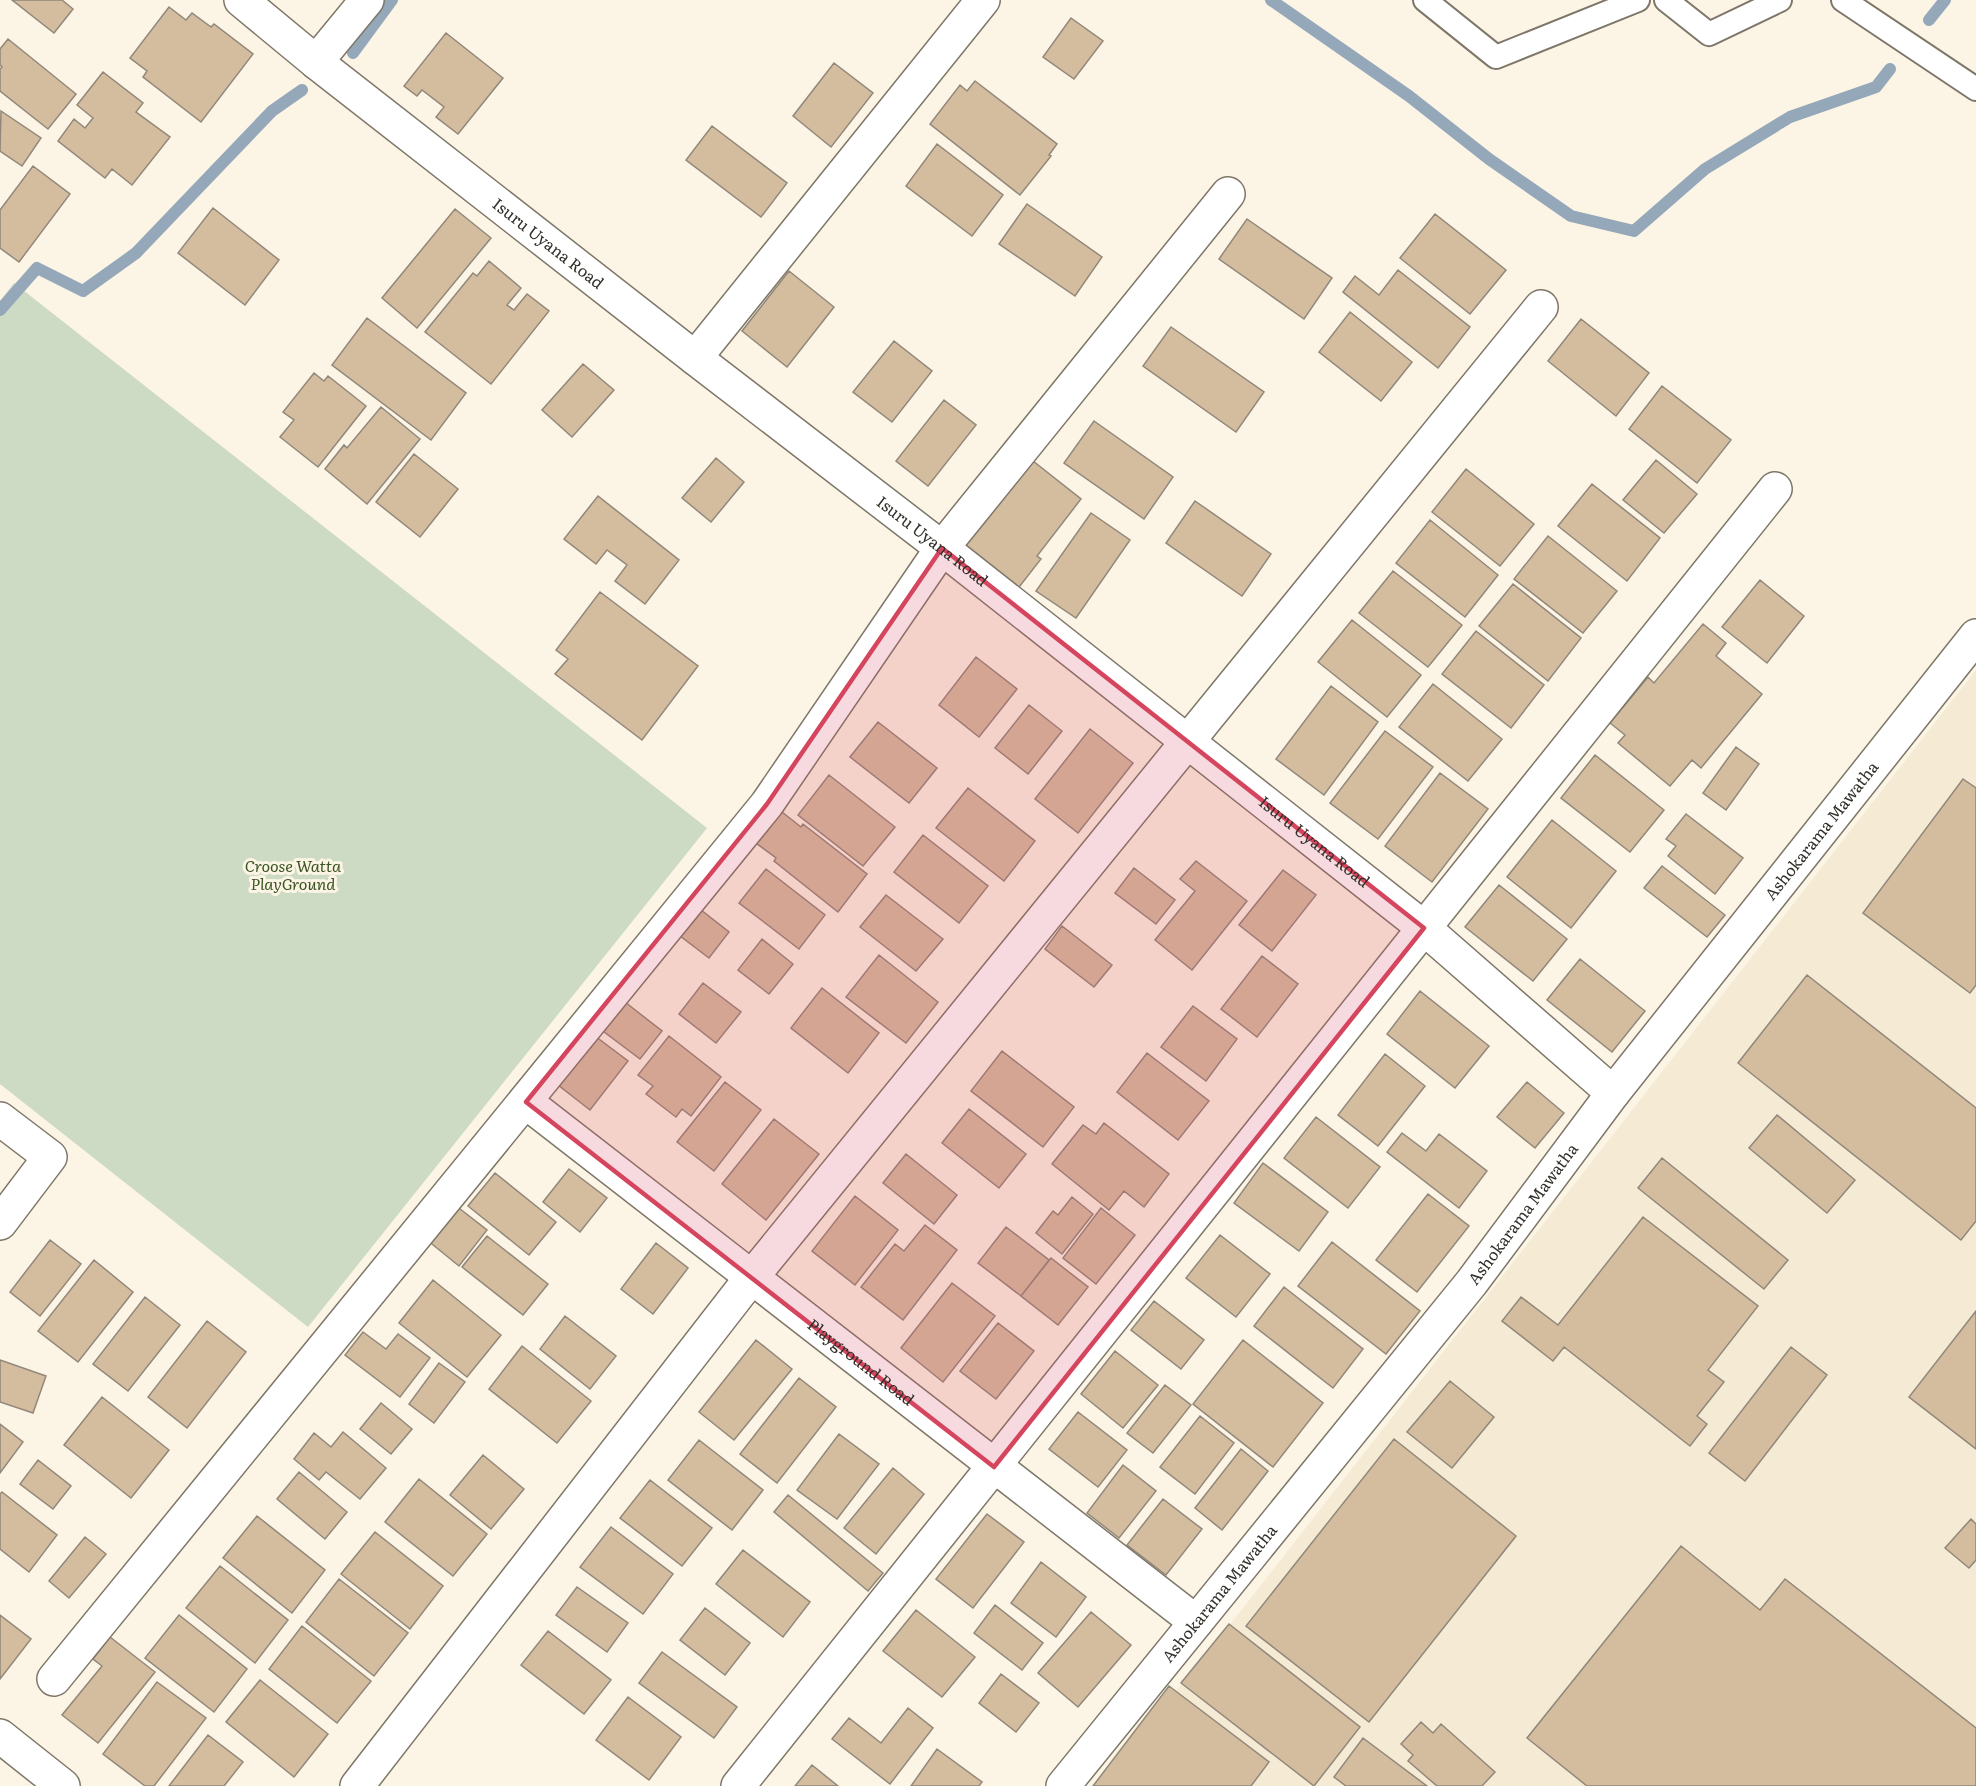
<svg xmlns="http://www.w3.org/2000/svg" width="1976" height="1786" viewBox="0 0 1976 1786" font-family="Literata,serif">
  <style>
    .built { fill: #f5ebd4 }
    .green { fill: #cddac4 }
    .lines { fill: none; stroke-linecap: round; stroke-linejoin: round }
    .stream { stroke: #95a8ba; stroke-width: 12 }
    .building { fill: #d4bd9f; stroke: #91877a; stroke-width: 1.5 }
    .lane-casing { stroke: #7e7769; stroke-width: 26 }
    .street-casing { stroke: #7e7769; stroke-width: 36 }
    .secondary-casing { stroke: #7e7769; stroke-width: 36 }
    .lane { stroke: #fff; stroke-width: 22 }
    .street { stroke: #fff; stroke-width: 33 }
    .secondary { stroke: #fff; stroke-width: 33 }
    .marked { fill: #d5455e; fill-opacity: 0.2; stroke: #d5455e; stroke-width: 4.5; stroke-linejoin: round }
    .labels { text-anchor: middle; stroke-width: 6; stroke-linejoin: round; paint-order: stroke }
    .street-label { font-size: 16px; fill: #32302a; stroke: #fcf5e5 }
    .park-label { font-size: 16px; font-style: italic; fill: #3b5424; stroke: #fcf5e5 }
  </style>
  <rect width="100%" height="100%" fill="#fcf5e5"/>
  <path class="built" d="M 1976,670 L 1976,1786 L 1099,1786 L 1243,1608 Z"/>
  <path class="green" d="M 14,283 L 707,828 L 308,1327 L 0,1084 L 0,301 Z"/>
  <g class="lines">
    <path class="stream" d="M 1271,0 L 1409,96 L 1489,159 L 1571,216 L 1634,231 L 1705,169 L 1790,117 L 1876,87 L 1890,69
      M 1929,20 L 1945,0
      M 353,53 L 392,0
      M 0,310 L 37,268 L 83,291 L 136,253 L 272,111 L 302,90"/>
  </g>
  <path class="building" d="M 12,0 L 62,0 L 73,9 L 54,33 Z
    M 169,7 L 186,20 L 192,13 L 211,27 L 214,24 L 253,54 L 201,122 L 143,77 L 147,71 L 130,58 Z
    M 1071,18 L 1103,41 L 1074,79 L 1043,57 Z
    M 446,33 L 503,78 L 458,134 L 436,117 L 444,107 L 422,90 L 417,96 L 404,86 Z
    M 8,39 L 76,94 L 48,129 L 0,91 L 0,69 L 2,67 L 0,65 L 0,49 Z
    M 834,63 L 873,93 L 831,147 L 793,116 Z
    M 103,72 L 143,103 L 136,112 L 170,137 L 132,185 L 112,169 L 105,178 L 58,141 L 74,119 L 85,128 L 93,118 L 77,105 Z
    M 975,81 L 1057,144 L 1049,155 L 1051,156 L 1020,195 L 930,124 L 960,85 L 967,91 Z
    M 1,111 L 41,138 L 22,166 L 0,151 Z
    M 712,126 L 787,183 L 761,217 L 686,160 Z
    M 937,144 L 1003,195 L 972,236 L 906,186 Z
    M 33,166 L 70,194 L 19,262 L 0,248 L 0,210 Z
    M 1027,204 L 1102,257 L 1075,296 L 999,244 Z
    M 213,208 L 279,260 L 245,305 L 178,253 Z
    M 455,209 L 491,238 L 417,328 L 382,298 Z
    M 1435,214 L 1506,270 L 1470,314 L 1400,258 Z
    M 1247,219 L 1332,278 L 1304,319 L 1219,259 Z
    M 489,261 L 521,288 L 507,305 L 514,310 L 527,294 L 549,311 L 491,384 L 425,332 L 473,273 L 477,276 Z
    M 1398,270 L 1470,327 L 1438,368 L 1343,292 L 1355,276 L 1379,295 Z
    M 789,271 L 834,307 L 787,367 L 742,331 Z
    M 1350,312 L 1412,362 L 1381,401 L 1319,352 Z
    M 367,318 L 466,393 L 431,440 L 332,365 Z
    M 1581,319 L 1649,373 L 1616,416 L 1548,361 Z
    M 1171,327 L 1264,392 L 1236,432 L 1143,366 Z
    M 894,341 L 932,371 L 892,422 L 853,392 Z
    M 583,364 L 614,390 L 572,437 L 542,410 Z
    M 314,373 L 324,381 L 328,376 L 366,406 L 318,467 L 280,437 L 294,420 L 283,412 Z
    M 1662,386 L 1731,440 L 1697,483 L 1629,429 Z
    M 944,400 L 976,425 L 928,486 L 896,461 Z
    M 381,407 L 420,439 L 367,504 L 325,469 L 344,445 L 347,448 Z
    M 1094,421 L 1173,477 L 1144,519 L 1064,463 Z
    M 414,454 L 458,489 L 420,537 L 376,502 Z
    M 1028,457 L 1081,499 L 1037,556 L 1041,559 L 1016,591 L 955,543 Z
    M 716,458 L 744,482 L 711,522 L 682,498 Z
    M 1656,460 L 1697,494 L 1664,533 L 1623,500 Z
    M 1466,469 L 1534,524 L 1500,566 L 1432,512 Z
    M 1592,484 L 1660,538 L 1627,581 L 1558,526 Z
    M 598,496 L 679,560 L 645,604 L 615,581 L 627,565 L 607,550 L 596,564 L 564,539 Z
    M 1195,501 L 1271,554 L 1242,596 L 1166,543 Z
    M 1091,513 L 1130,540 L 1076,618 L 1036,591 Z
    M 1430,520 L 1498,575 L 1465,617 L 1396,563 Z
    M 1548,536 L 1617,591 L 1583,633 L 1514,579 Z
    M 1393,571 L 1462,625 L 1428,667 L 1359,613 Z
    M 1760,580 L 1804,616 L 1767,663 L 1722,627 Z
    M 1513,584 L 1581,638 L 1548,681 L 1479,626 Z
    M 600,592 L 698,666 L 642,740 L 555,674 L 568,659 L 556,650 Z
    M 1352,620 L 1421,675 L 1387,717 L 1318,662 Z
    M 1703,624 L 1726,643 L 1716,656 L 1762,694 L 1701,768 L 1692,760 L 1670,786 L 1618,743 L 1625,735 L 1610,723 L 1648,677 L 1654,683 Z
    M 1476,631 L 1544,685 L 1511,728 L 1442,674 Z
    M 976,657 L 1017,689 L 979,737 L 939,705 Z
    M 1433,684 L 1502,739 L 1468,781 L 1399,727 Z
    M 1331,686 L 1378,722 L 1324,795 L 1276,759 Z
    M 1029,705 L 1062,731 L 1028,774 L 995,748 Z
    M 878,722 L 937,768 L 909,803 L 850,757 Z
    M 1090,729 L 1133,763 L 1078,833 L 1035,799 Z
    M 1385,731 L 1433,767 L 1378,839 L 1330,803 Z
    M 1736,747 L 1759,764 L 1726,810 L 1703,793 Z
    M 1595,755 L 1664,810 L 1630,852 L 1561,798 Z
    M 1440,773 L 1488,809 L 1432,882 L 1385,846 Z
    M 829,775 L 895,827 L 863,866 L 798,815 Z
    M 1963,779 L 1976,788 L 1976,985 L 1970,993 L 1863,913 Z
    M 968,788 L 1035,841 L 1004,881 L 936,828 Z
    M 777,808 L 801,827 L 803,824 L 867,874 L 838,912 L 774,861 L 776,858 L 752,840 Z
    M 1686,814 L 1743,858 L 1715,894 L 1668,856 L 1676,846 L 1666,839 Z
    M 1552,820 L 1616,871 L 1571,928 L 1507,877 Z
    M 923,835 L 988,886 L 959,923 L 894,872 Z
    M 1196,861 L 1247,901 L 1192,970 L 1155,940 L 1195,891 L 1180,879 Z
    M 1662,866 L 1725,915 L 1707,937 L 1644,888 Z
    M 1134,868 L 1175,900 L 1156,924 L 1115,893 Z
    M 766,869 L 825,915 L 799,949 L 739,903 Z
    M 1283,870 L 1316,895 L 1272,951 L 1239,925 Z
    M 1499,885 L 1567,939 L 1533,981 L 1465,927 Z
    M 886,895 L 943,939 L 916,971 L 860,927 Z
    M 696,906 L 729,932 L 709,958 L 675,932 Z
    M 1062,926 L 1112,965 L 1094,987 L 1045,949 Z
    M 762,939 L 793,964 L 769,994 L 738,970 Z
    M 879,955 L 938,1002 L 906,1043 L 846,997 Z
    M 1262,956 L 1298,984 L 1257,1037 L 1221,1009 Z
    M 1580,959 L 1645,1011 L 1612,1052 L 1547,1000 Z
    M 1807,975 L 1976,1108 L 1976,1221 L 1961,1240 L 1738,1063 Z
    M 703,983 L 741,1012 L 716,1043 L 679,1014 Z
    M 822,988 L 879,1033 L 848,1073 L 791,1028 Z
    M 1420,991 L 1489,1046 L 1455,1088 L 1387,1034 Z
    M 625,1002 L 662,1031 L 640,1059 L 603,1031 Z
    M 1193,1006 L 1237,1039 L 1206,1081 L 1161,1047 Z
    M 591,1033 L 628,1061 L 590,1110 L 553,1081 Z
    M 669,1036 L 721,1077 L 691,1116 L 682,1109 L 676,1117 L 646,1094 L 653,1086 L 638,1075 Z
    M 1002,1051 L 1074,1107 L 1043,1147 L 971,1091 Z
    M 1147,1053 L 1209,1101 L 1178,1140 L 1117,1092 Z
    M 1385,1054 L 1425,1086 L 1378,1146 L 1338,1115 Z
    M 725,1082 L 761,1110 L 714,1171 L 677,1142 Z
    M 1527,1082 L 1564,1113 L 1535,1148 L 1497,1117 Z
    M 969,1109 L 1026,1154 L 999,1188 L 942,1143 Z
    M 1777,1115 L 1855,1180 L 1827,1213 L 1749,1148 Z
    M 1316,1117 L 1380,1167 L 1348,1208 L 1284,1158 Z
    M 774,1119 L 819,1154 L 766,1220 L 722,1184 Z
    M 1104,1123 L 1169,1174 L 1144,1207 L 1124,1191 L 1109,1210 L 1052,1164 L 1083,1125 L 1096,1134 Z
    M 1402,1133 L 1426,1151 L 1439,1134 L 1487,1171 L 1459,1208 L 1387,1152 Z
    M 906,1154 L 957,1195 L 934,1224 L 883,1183 Z
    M 1662,1158 L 1788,1260 L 1764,1289 L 1638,1188 Z
    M 1263,1163 L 1328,1212 L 1299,1251 L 1234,1203 Z
    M 569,1169 L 607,1198 L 580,1232 L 543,1202 Z
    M 495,1173 L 556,1222 L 529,1255 L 468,1206 Z
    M 1428,1194 L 1469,1226 L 1417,1292 L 1376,1260 Z
    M 855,1196 L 898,1230 L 855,1285 L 812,1251 Z
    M 1072,1197 L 1093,1214 L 1062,1254 L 1036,1233 L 1053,1211 L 1058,1215 Z
    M 455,1205 L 487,1230 L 459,1266 L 427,1240 Z
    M 1101,1208 L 1135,1235 L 1096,1284 L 1063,1258 Z
    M 1643,1217 L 1758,1306 L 1708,1370 L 1724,1382 L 1697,1416 L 1707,1424 L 1690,1446 L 1564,1347 L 1553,1361 L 1502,1321 L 1521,1297 L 1558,1325 Z
    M 925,1225 L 957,1250 L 903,1320 L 861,1287 L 895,1244 L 904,1251 Z
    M 1006,1227 L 1049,1260 L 1021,1296 L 978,1263 Z
    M 1220,1235 L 1270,1274 L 1236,1317 L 1186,1278 Z
    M 487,1236 L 548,1284 L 523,1315 L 462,1267 Z
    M 50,1240 L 81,1264 L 40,1316 L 10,1292 Z
    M 1332,1242 L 1420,1311 L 1386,1354 L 1298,1286 Z
    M 656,1243 L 688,1268 L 653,1314 L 621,1289 Z
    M 1051,1258 L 1088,1287 L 1058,1325 L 1021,1296 Z
    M 94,1260 L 133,1292 L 78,1362 L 38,1331 Z
    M 433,1280 L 501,1335 L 467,1377 L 399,1323 Z
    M 952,1283 L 995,1316 L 943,1382 L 901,1348 Z
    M 1284,1287 L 1363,1349 L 1333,1388 L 1254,1326 Z
    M 145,1297 L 180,1325 L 128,1391 L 93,1364 Z
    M 1154,1301 L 1204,1340 L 1181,1369 L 1131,1330 Z
    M 1976,1311 L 1976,1449 L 1909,1397 Z
    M 565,1316 L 616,1356 L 590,1389 L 540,1349 Z
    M 207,1321 L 246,1352 L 187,1428 L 148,1397 Z
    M 998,1323 L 1034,1351 L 996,1399 L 960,1371 Z
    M 363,1332 L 386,1349 L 398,1334 L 430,1358 L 400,1397 L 345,1355 Z
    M 756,1340 L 792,1369 L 734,1440 L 699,1412 Z
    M 1243,1340 L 1323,1403 L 1273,1467 L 1193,1404 Z
    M 522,1346 L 591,1401 L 557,1443 L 489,1389 Z
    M 1791,1347 L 1827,1375 L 1745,1481 L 1709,1453 Z
    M 1115,1351 L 1158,1385 L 1123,1428 L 1081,1394 Z
    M 0,1360 L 46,1376 L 33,1413 L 0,1402 Z
    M 439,1363 L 465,1382 L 434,1423 L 409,1404 Z
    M 799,1378 L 836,1407 L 777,1483 L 740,1454 Z
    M 1450,1381 L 1494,1417 L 1452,1468 L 1407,1432 Z
    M 1165,1385 L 1191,1405 L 1153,1453 L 1127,1433 Z
    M 102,1397 L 169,1450 L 131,1498 L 64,1445 Z
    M 381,1403 L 412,1429 L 391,1454 L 360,1429 Z
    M 1078,1412 L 1127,1450 L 1098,1487 L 1049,1449 Z
    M 1200,1416 L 1234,1443 L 1195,1494 L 1160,1467 Z
    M 0,1424 L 23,1442 L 0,1473 Z
    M 343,1432 L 386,1468 L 360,1499 L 326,1472 L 319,1480 L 294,1459 L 314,1433 L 331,1447 Z
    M 839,1434 L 879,1464 L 837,1519 L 797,1490 Z
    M 1394,1439 L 1516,1536 L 1369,1722 L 1246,1626 Z
    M 699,1440 L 763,1490 L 732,1530 L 668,1480 Z
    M 1241,1449 L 1268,1471 L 1222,1530 L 1195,1508 Z
    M 483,1455 L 524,1489 L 491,1529 L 450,1495 Z
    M 38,1460 L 71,1486 L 53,1509 L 20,1484 Z
    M 1123,1465 L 1156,1491 L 1119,1538 L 1087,1513 Z
    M 893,1468 L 924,1494 L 876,1554 L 844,1528 Z
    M 299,1472 L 347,1512 L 325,1539 L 277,1499 Z
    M 419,1479 L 487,1534 L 453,1576 L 385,1522 Z
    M 650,1480 L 712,1528 L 682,1566 L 620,1518 Z
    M 2,1492 L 57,1535 L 29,1572 L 0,1549 L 0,1494 Z
    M 788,1495 L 883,1573 L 868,1591 L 774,1512 Z
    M 1163,1499 L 1202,1529 L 1166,1575 L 1127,1545 Z
    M 987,1514 L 1024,1542 L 973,1608 L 936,1579 Z
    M 257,1516 L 325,1570 L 292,1613 L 223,1558 Z
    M 1971,1519 L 1976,1524 L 1976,1560 L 1969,1568 L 1945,1548 Z
    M 611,1527 L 673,1574 L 643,1614 L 580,1567 Z
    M 375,1532 L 443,1586 L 410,1629 L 341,1574 Z
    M 85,1537 L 106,1554 L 69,1598 L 49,1581 Z
    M 1681,1546 L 1760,1610 L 1785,1579 L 1976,1728 L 1976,1786 L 1587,1786 L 1527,1738 Z
    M 743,1550 L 810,1602 L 783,1637 L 716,1584 Z
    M 1041,1562 L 1086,1597 L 1056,1637 L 1011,1603 Z
    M 220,1566 L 288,1620 L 255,1663 L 186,1608 Z
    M 339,1579 L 408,1633 L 374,1676 L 306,1622 Z
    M 577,1587 L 628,1623 L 607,1652 L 556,1615 Z
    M 995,1605 L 1043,1643 L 1022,1670 L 974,1633 Z
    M 705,1608 L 750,1643 L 725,1675 L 680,1640 Z
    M 916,1610 L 975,1657 L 942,1697 L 883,1651 Z
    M 1091,1612 L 1131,1645 L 1078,1707 L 1038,1673 Z
    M 0,1615 L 31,1639 L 0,1679 Z
    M 179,1615 L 247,1669 L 214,1712 L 145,1658 Z
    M 1229,1624 L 1360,1727 L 1314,1786 L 1181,1683 Z
    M 302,1626 L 371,1681 L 337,1723 L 269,1669 Z
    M 548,1631 L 611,1680 L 584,1714 L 521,1665 Z
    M 110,1637 L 155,1672 L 98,1743 L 62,1715 L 102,1666 L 93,1659 Z
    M 662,1652 L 737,1707 L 714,1738 L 639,1683 Z
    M 1001,1674 L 1039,1703 L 1016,1732 L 979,1703 Z
    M 260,1680 L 328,1734 L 294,1777 L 226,1722 Z
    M 157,1682 L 206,1718 L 154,1786 L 145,1786 L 103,1754 Z
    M 1169,1686 L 1269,1762 L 1251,1786 L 1093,1786 Z
    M 628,1697 L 681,1737 L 649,1780 L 596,1740 Z
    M 908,1708 L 933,1728 L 890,1784 L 832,1739 L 849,1718 L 881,1743 Z
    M 1421,1722 L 1433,1733 L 1441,1724 L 1495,1772 L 1482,1786 L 1437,1786 L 1408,1761 L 1413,1755 L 1401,1744 Z
    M 208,1735 L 243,1762 L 224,1786 L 169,1786 Z
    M 1363,1738 L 1427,1786 L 1346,1786 L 1334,1777 Z
    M 937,1749 L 982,1782 L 979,1786 L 911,1786 Z
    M 812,1765 L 838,1786 L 795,1786 Z"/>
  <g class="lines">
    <g class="lane-casing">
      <path id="lane" d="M 1425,0 L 1496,57 L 1638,0
        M 1666,0 L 1709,34 L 1780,0
        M 1843,0 L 1976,89"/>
    </g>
    <g class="street-casing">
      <g id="street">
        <path id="s1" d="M 241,0 L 316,62 L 695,358 L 942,548 L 1424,928 L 1613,1093"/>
        <path d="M 316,62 L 367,0"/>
        <path d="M 695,358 L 983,0"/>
        <path id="s2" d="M 526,1102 L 1196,1622"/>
        <path d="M 0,1119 L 50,1157 L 0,1223"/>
        <path d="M 54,1679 L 767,804 L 942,548 L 1228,194"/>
        <path d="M 0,1736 L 63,1786"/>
        <path d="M 357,1786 L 751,1278 L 1541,307"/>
        <path d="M 738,1786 L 1775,489"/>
      </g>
    </g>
    <g class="secondary-casing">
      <g id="secondary">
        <path id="s3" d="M 1063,1786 L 1472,1282 L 1613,1093 L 1976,636"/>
      </g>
    </g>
    <use href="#lane" class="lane"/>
    <use href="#street" class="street"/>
    <use href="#secondary" class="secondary"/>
  </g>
  <path class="marked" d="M 942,548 L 1424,928 L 994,1467 L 526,1102 L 767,804 Z"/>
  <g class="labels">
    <g class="street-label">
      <text dy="6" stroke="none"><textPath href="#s1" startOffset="392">Isuru Uyana Road</textPath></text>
      <text dy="6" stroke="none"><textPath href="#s1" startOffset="878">Isuru Uyana Road</textPath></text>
      <text dy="6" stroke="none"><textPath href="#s3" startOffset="1220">Ashokarama Mawatha</textPath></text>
      <text dy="6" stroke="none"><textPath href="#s1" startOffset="1364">Isuru Uyana Road</textPath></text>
      <text dy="6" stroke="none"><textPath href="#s3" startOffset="734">Ashokarama Mawatha</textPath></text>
      <text dy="6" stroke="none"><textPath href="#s2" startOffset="424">Playground Road</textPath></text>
      <text dy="6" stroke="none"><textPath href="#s3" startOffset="248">Ashokarama Mawatha</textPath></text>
    </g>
    <g class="park-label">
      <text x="293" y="872">Croose Watta<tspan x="293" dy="18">PlayGround</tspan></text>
    </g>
  </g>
</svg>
